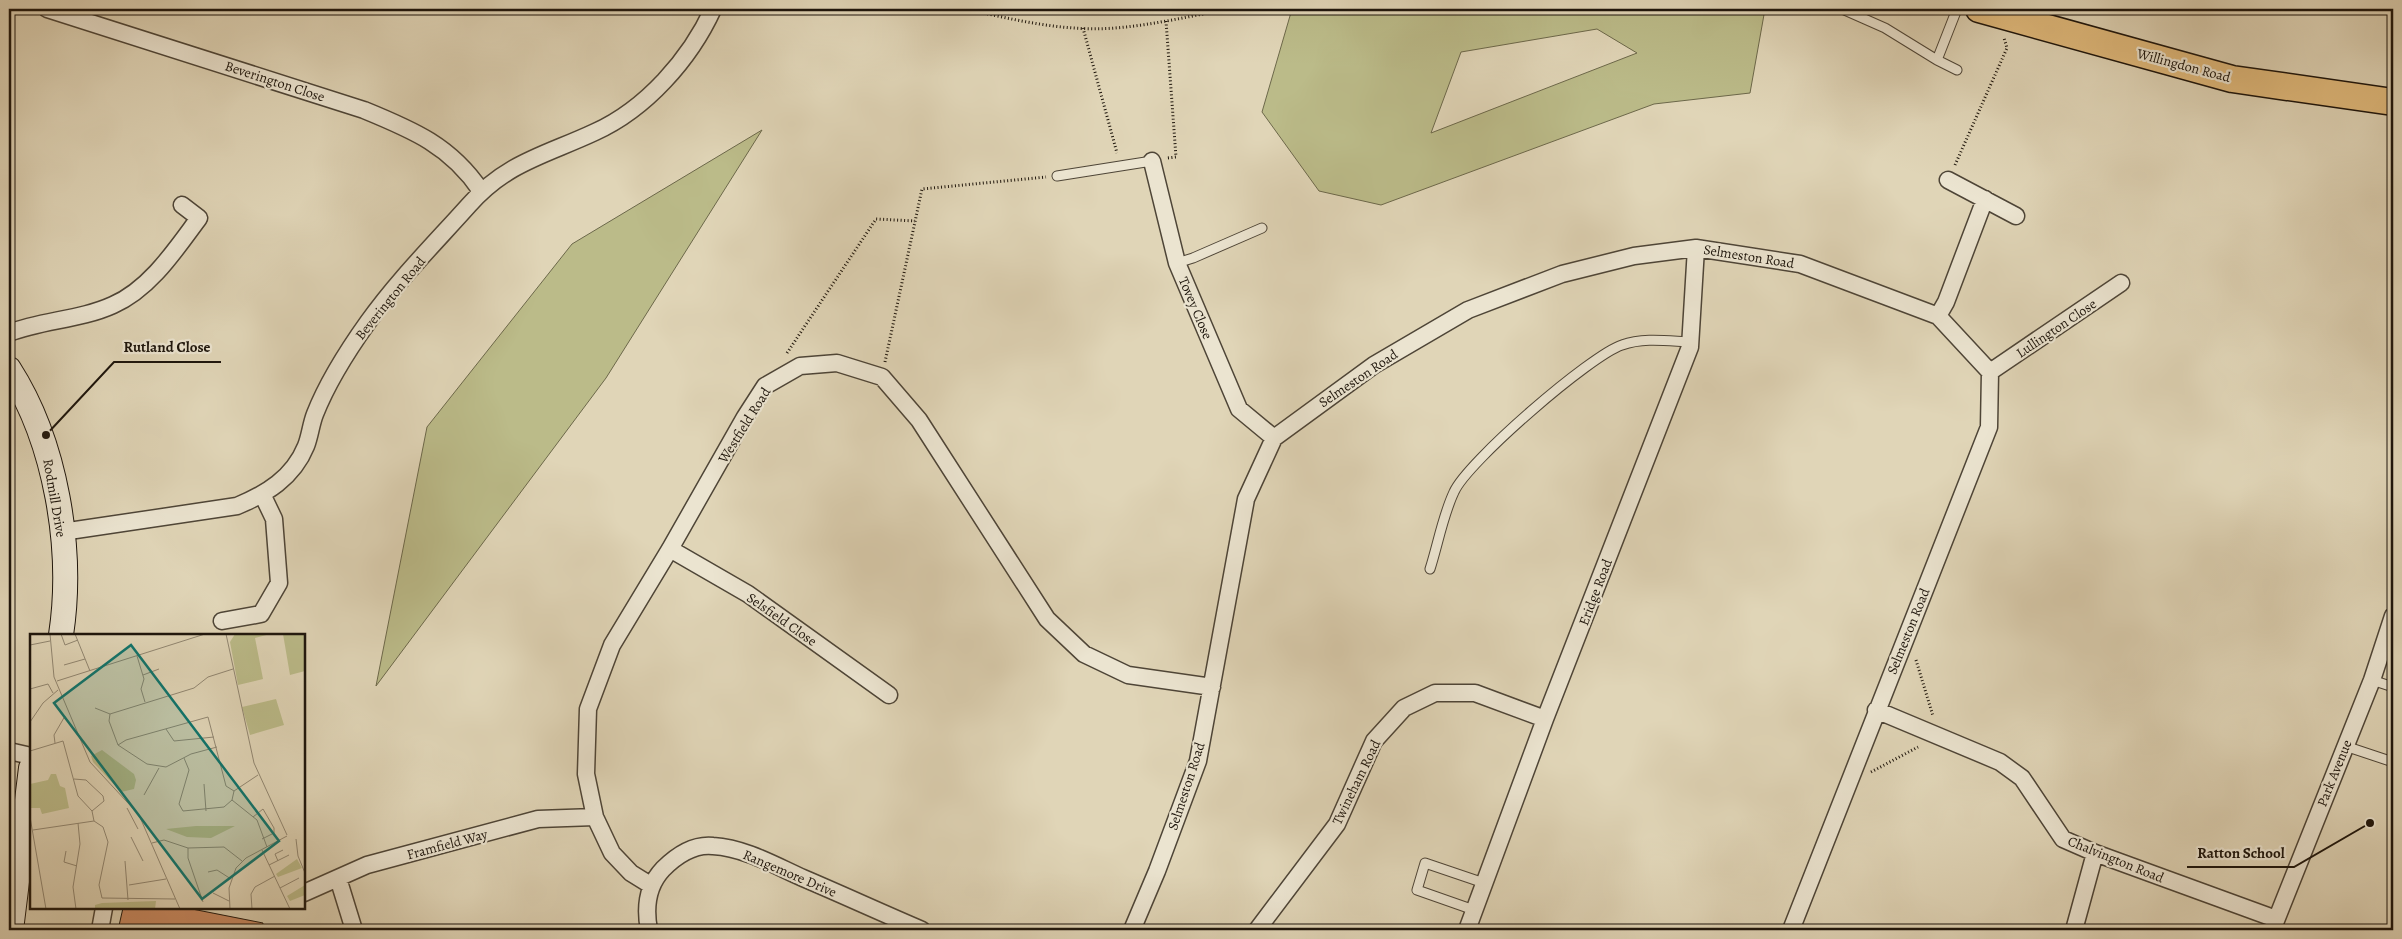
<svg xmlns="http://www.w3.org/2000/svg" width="2402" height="939" viewBox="0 0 2402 939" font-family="Alegreya,serif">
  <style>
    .green { fill: #bbbb89; stroke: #6c684a; fill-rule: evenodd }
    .building { fill: #cb8b63; stroke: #1d150c }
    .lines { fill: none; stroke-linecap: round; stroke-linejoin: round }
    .lane-casing { stroke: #4e4537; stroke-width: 11 }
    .street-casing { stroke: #4e4537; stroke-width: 19 }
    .secondary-casing { stroke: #1d150c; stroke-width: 26 }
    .primary-casing { stroke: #1d150c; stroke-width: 29 }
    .path { stroke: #1d150c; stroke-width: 3; stroke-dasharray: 1 2.5; stroke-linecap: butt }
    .lane { stroke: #ebe4d0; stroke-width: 9 }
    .street { stroke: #ebe4d0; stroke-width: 16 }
    .secondary { stroke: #ebe4d0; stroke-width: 24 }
    .primary { stroke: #e0ba7c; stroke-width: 26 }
    .labels { text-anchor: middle; stroke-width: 4.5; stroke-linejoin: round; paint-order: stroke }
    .street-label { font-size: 14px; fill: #1d150c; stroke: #ebe4d0 }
    .inset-road { fill: none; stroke: #928873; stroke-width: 1 }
    .view { fill: #0f766e; fill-opacity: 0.15; stroke: #0f766e; stroke-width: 2.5 }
    .inset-edge { fill: none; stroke: #1d150c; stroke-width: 2.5 }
    .leader { fill: none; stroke: #1d150c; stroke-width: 2 }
    .callout-dot { fill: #1d150c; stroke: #ebe4d0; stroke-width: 2 }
    .callout-label { font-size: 15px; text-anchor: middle; font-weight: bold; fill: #1d150c; stroke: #ebe4d0; stroke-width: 4.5; stroke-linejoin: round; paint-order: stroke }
  </style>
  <rect width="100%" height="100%" fill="#e0d5b7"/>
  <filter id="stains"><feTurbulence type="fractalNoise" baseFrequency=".004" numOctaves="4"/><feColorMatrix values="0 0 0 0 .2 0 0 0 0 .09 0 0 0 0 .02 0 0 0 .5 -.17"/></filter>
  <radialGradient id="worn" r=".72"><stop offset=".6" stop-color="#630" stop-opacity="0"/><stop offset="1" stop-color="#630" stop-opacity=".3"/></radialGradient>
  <path class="green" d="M 1292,9 L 1765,9 L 1750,93 L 1654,104 L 1381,205 L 1319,191 L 1262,112 ZM 1597,29 L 1637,53 L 1431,133 L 1461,52 Z
    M 762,130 L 606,378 L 376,686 L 427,427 L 572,244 Z"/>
  <path class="building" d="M 123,908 L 187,908 L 263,923 L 262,930 L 118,930 Z"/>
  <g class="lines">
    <g class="lane-casing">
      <path id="lane" d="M 1842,9 L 1885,28 L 1937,60 L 1957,9
        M 1937,60 L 1957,70
        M 1057,176 L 1152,161
        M 1177,263 L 1193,258 L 1262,228
        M 1430,569 C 1438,544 1443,515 1454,492 C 1467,462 1591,355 1622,345 C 1644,337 1668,341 1691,342
        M 2372,680 L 2393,687
        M 2345,746 L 2393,762
        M 1474,910 L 1417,890 L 1425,863 L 1484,883"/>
    </g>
    <g class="street-casing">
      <path id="street" d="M 47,9 L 364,110 C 413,130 451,146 481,191
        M 1152,161 L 1177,263 L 1239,409 L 1274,438
        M 1948,180 L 2016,216
        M 1938,316 L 1946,302 L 1985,199
        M 9,333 C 42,320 80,320 113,305 C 150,289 176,249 199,218 L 182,205
        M 1990,372 L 2121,283
        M 62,532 L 237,506 C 266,494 293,478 306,446 C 310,436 311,424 315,414 C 328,381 348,350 368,322 C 398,280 435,243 469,205 C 507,162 546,155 595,132 C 646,109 690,59 713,9
        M 670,549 L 748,594 L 889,695
        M 222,621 L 261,614 L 279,583 L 274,519 L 263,496
        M 1876,710 L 2000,762 L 2022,778 L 2063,839 L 2095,853 L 2276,919
        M 9,751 L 31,756
        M 338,878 L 354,930
        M 652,886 L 631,873 L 612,853 L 595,817 L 586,774 L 588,709 L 612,645 L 670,549 L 745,417 L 765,386 L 800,366 L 837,363 L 882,377 L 919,420 L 1047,619 L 1084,654 L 1128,675 L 1212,687
        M 304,893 L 367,865 L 538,819 L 595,817
        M 2273,928 L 2372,680 L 2393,616
        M 100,930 L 104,908
        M 649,930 C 645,909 647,886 663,869 C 676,856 694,844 713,846 C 745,848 774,865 803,878 C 843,895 882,913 922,930
        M 1132,930 L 1157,871 L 1198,761 L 1246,499 L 1274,438 L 1374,365 L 1468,310 L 1562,274 L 1634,256 L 1696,248 L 1800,264 L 1938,316 L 1990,372 L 1989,427 L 1791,930
        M 1257,930 L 1337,824 L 1374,741 L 1404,708 L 1435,693 L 1475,693 L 1545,719
        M 1467,930 L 1545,719 L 1690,347 L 1696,248
        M 2074,930 L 2095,853"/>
    </g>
    <g class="secondary-casing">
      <path id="secondary" d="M 9,369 C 56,442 74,549 61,635
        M 11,930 L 31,768"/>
    </g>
    <g class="primary-casing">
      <path id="primary" d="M 1979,9 L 2232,79 L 2393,102"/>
    </g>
    <path class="path" d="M 967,9 C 1014,20 1065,32 1115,28 C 1153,25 1191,16 1229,9
      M 1933,9 L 1944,12
      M 1166,21 L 1176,157 L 1167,158
      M 1083,28 L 1117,153
      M 1955,165 L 2007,48 L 2004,38
      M 787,353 L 876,219 L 915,221
      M 885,362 L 922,189 L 1046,177
      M 1916,660 L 1933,716
      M 1871,772 L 1918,747"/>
    <use href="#lane" class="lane"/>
    <use href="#street" class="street"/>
    <use href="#secondary" class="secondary"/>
    <use href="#primary" class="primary"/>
  </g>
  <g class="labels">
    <g class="street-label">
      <text transform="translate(2184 65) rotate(15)" y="5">Willingdon Road</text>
      <text transform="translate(275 81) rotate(18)" y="5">Beverington Close</text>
      <text transform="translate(1749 256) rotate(9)" y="5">Selmeston Road</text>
      <text transform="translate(390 298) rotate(-51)" y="5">Beverington Road</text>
      <text transform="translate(1196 308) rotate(67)" y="5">Tovey Close</text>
      <text transform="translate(2056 328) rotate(-34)" y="5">Lullington Close</text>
      <text transform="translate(1358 378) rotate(-34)" y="5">Selmeston Road</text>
      <text transform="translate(744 425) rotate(-58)" y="5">Westfield Road</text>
      <text transform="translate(55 498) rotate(80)" y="5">Rodmill Drive</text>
      <text transform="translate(1595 592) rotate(-69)" y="5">Eridge Road</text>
      <text transform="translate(782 619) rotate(35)" y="5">Selsfield Close</text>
      <text transform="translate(1908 631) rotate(-68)" y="5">Selmeston Road</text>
      <text transform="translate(2334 773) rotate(-68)" y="5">Park Avenue</text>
      <text transform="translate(1356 782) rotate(-64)" y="5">Twineham Road</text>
      <text transform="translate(1186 786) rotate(-72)" y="5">Selmeston Road</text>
      <text transform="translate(447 844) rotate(-15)" y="5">Framfield Way</text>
      <text transform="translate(2116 859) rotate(22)" y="5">Chalvington Road</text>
      <text transform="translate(790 873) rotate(23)" y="5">Rangemore Drive</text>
    </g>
  </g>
  <g transform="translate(30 634)">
    <rect width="275" height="275" fill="#e0d5b7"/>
    <path d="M 205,0 L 240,0 L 225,4 L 233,45 L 208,51 L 200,8 ZM 253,0 L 275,0 L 275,37 L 260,41 ZM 246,65 L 254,91 L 220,101 L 212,73 ZM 72,116 L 104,140 L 106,146 L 104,155 L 91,158 L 63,128 L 61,122 ZM 21,140 L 26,140 L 30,152 L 35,154 L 39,174 L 12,180 L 10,174 L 0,174 L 0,150 L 18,146 ZM 166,192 L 205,192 L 181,204 L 157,203 L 136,195 ZM 267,225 L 272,234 L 248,243 L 246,240 ZM 275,251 L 275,261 L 260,267 L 257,262 ZM 126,267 L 125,275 L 65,275 L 65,271 L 72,269 Z" fill="#bbbb89"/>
    <path class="inset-road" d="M 20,0 L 24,43 L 60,128 L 109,181 L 150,275M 31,0 L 35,11 L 48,6M 45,0 L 60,37M 196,0 L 224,129 L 257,201M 0,11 L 20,7M 107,22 L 114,45 L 111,55 L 115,68M 34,31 L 55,25M 113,41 L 129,35M 27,47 L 175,0M 0,55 L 18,50 L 23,59M 65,74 L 80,80M 0,88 L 13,69 L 28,56M 136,95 L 144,107 L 184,103M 25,109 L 24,101 L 35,82M 88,111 L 96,106 L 178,83 L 196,152 L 204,157M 187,113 L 161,120 L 136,133 L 117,130 L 88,111 L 79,87 L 80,80 L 164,54 L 178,43 L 203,35M 0,117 L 33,107 L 48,162 L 62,177 L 64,187M 154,124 L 159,136 L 149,170 L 153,177 L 194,173 L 202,166 L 204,157M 44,145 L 56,146 L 73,162 L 74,167 L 62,177M 174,150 L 176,177M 204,157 L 228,141M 114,161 L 129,134M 202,166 L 227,186 L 237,213M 97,174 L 108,195M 0,183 L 16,275M 223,183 L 233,175 L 244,194 L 244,199 L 232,205M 64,187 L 73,193 L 78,208 L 69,251 L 72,264 L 145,265M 3,196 L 64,187M 101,203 L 113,227M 266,205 L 268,222 L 275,239M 122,209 L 134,206 L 158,214 L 194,213 L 212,227M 158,214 L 158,224 L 173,268M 232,216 L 260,275M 36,217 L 34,228 L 47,232M 95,227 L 98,266M 248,227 L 245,220 L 253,216M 239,231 L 259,221M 178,238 L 187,236 L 201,245M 99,251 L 136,245M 250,254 L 269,244M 183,259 L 199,267M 46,275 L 43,253 L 50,210 L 48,189M 200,275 L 199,254 L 206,234 L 216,224 L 257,202M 222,275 L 221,260 L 225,253 L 245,242"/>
    <path class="view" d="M 101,11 L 249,207 L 172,265 L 24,69 Z"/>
    <rect width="275" height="275" class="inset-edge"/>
  </g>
  <path class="leader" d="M46 435L114 362H221M2370 823L2294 867H2187"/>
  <g class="callout-dot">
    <circle cx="46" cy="435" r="5"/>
    <circle cx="2370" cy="823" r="5"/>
  </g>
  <g class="callout-label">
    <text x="167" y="352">Rutland Close</text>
    <text x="2241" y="858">Ratton School</text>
  </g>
  <rect width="2402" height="939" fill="none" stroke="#e0d5b7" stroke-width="30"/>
  <rect x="10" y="10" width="2382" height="919" fill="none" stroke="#1d150c" stroke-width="2.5"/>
  <rect x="15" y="15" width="2372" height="909" fill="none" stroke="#1d150c"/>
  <rect width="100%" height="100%" filter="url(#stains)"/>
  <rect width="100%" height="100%" fill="url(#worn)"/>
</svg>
